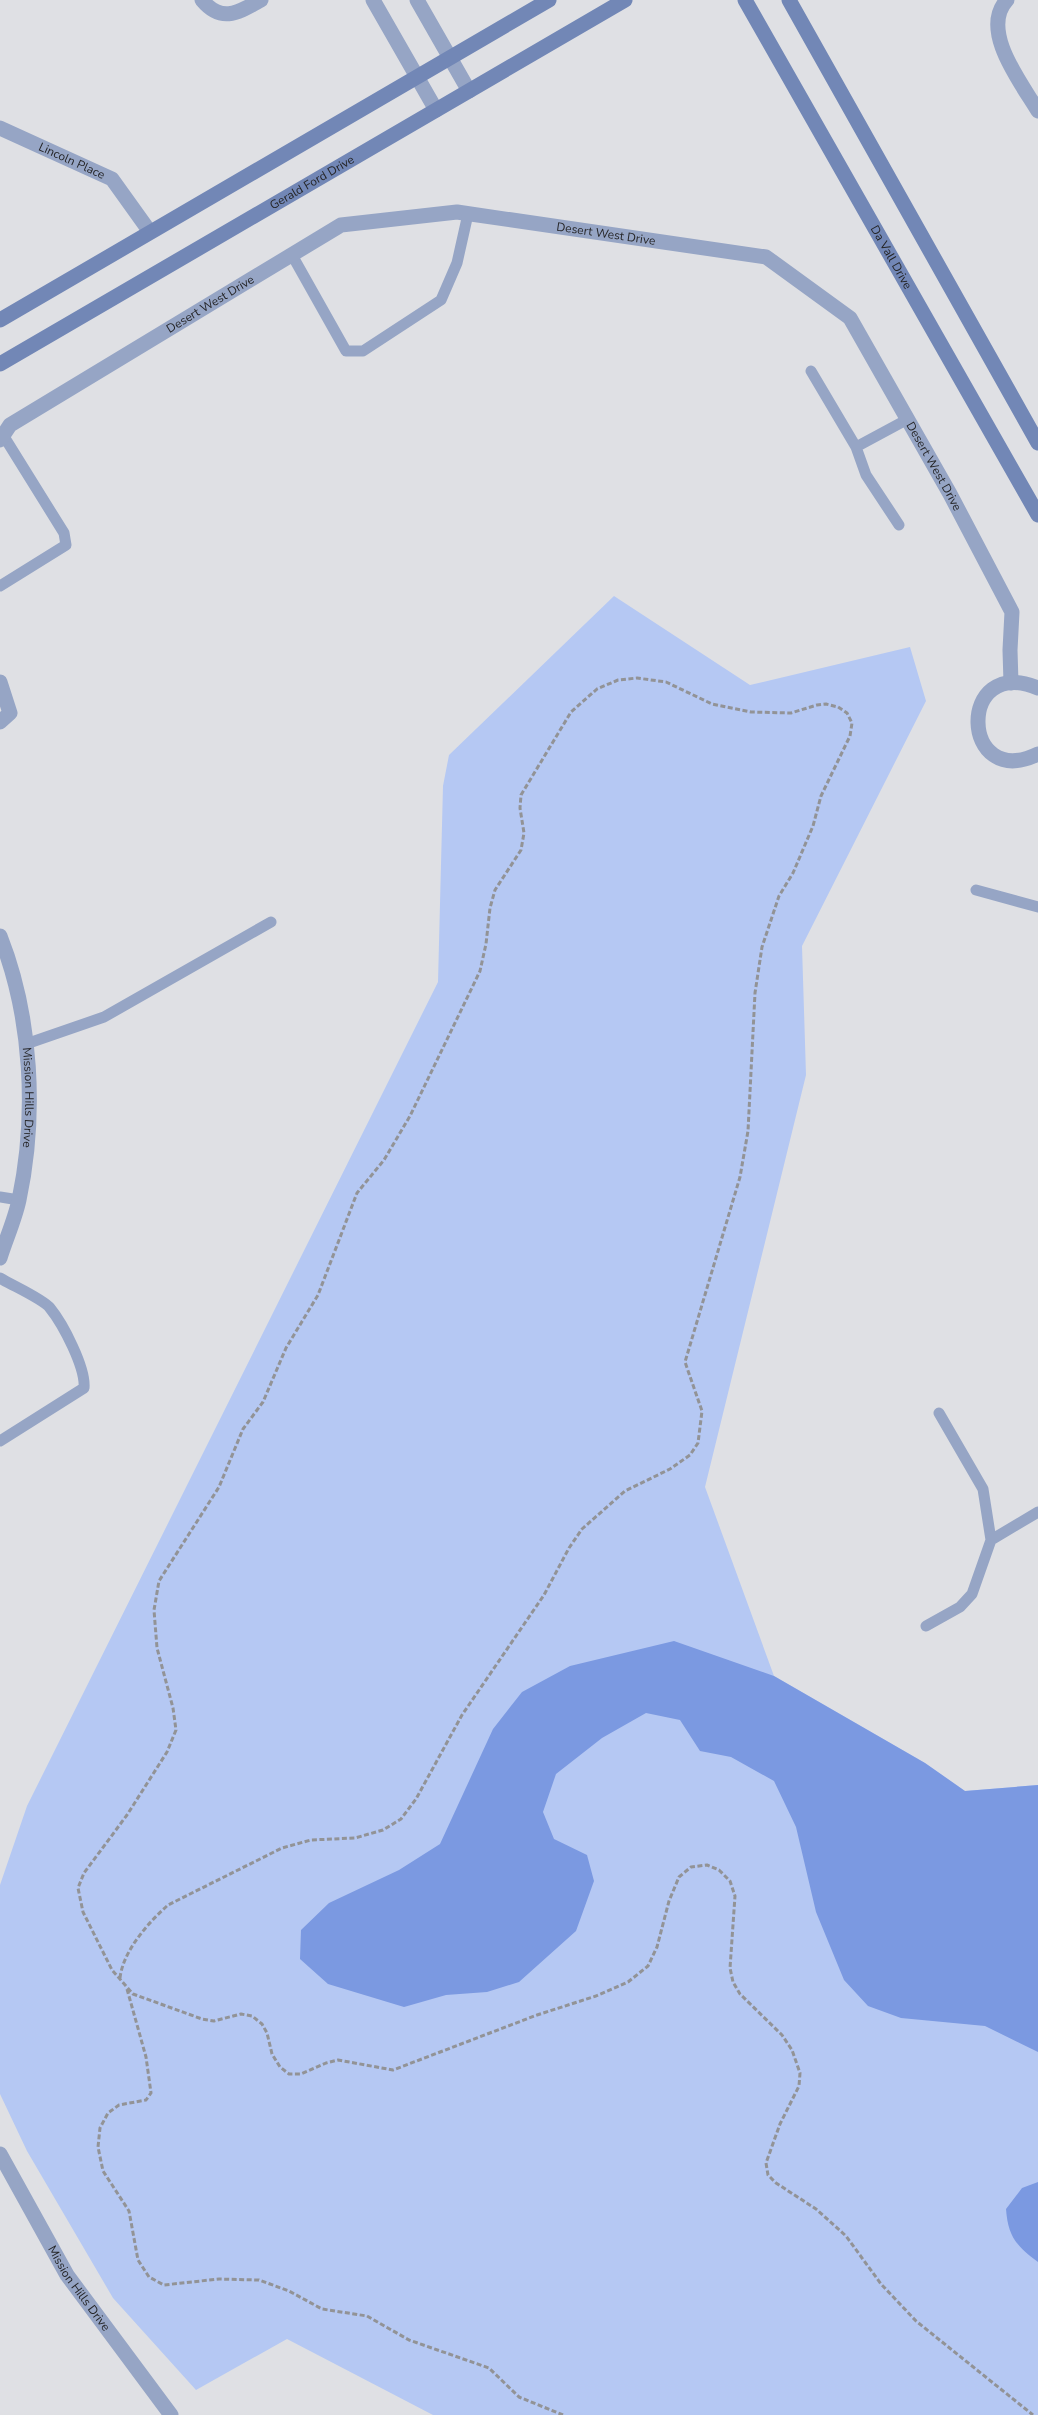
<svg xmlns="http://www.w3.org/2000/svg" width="1038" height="2415" viewBox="0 0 1038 2415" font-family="'Nunito Sans',sans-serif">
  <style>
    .green { fill: #b5c8f3 }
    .water { fill: #7b99e1 }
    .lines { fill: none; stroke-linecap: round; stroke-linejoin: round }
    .path { stroke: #929396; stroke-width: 3; stroke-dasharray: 5 2.5; stroke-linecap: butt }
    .service { stroke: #96a5c5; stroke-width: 11 }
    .minor { stroke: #96a5c5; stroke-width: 15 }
    .secondary { stroke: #7287b6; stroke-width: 15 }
    .labels { text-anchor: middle; stroke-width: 4; stroke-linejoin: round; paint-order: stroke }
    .street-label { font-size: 12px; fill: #252527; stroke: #fff }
  </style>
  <rect width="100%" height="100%" fill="#dfe0e4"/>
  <path class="green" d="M 614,596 L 750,685 L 910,647 L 926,701 L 802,946 L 806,1075 L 705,1487 L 774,1676 L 925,1763 L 965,1791 L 1038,1785 L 1038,2415 L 433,2415 L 287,2339 L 196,2390 L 113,2298 L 27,2151 L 0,2094 L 0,1885 L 27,1806 L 438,982 L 443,786 L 449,755 Z"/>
  <path class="water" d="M 674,1641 L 774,1676 L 925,1763 L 965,1791 L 1038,1785 L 1038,2052 L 985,2026 L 901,2018 L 868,2006 L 844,1980 L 816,1912 L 796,1827 L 774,1781 L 731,1757 L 700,1751 L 680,1720 L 646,1713 L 602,1738 L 556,1774 L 543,1812 L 554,1839 L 587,1855 L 594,1881 L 576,1931 L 519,1982 L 487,1992 L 446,1995 L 404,2007 L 328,1984 L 300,1959 L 301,1930 L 329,1903 L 399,1870 L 440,1844 L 493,1729 L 522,1692 L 570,1666 Z
    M 1038,2182 L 1038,2262 C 1016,2246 1008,2236 1006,2209 L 1022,2188 Z"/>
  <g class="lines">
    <path class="path" d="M 120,1978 C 123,1951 148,1923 168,1905 L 282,1848 L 311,1840 L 355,1838 L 383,1830 L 401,1819 L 416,1799 L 462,1715 L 544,1595 L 569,1548 L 582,1529 L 625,1491 L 670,1469 L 690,1455 L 698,1443 L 702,1411 L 685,1362 L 740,1177 L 748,1131 L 755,993 L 762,947 L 779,896 L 793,873 L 813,826 L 821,796 L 850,736 L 852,723 L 847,713 L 838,707 L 826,704 L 817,705 L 791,713 L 751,712 L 712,704 L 666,682 L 637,678 L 618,680 L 597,689 L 571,712 L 521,795 L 520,808 L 524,833 L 521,850 L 495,890 L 490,908 L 486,944 L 480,971 L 410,1116 L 384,1160 L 357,1193 L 318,1295 L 286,1348 L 263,1402 L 243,1429 L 219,1487 L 159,1581 L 154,1610 L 157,1648 L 173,1708 L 176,1730 L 167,1752 L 127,1815 L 84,1873 L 78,1888 L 83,1912 L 112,1970 L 133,1994 L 202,2019 L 214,2021 L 241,2014 L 252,2016 L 262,2024 L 267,2033 L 272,2054 L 280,2067 L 289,2074 L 301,2074 L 326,2063 L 338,2060 L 393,2070 L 537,2015 L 596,1996 L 628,1982 L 648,1966 L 657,1947 L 669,1901 L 679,1877 L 691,1867 L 707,1865 L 719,1870 L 730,1881 L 735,1896 L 730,1968 L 733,1982 L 740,1994 L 782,2035 L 792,2050 L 800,2073 L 799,2086 L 780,2124 L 766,2163 L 768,2175 L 776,2183 L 816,2209 L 846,2236 L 881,2284 L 916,2321 L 1033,2415
      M 127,1989 L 146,2057 L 151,2093 L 146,2100 L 119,2105 L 108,2113 L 100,2128 L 98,2147 L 103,2171 L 129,2211 L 138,2260 L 149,2277 L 164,2285 L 219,2279 L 259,2280 L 289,2291 L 322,2309 L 367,2316 L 409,2340 L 489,2368 L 519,2397 L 563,2415"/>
    <path class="service" d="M 292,255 L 346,351 L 363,351 L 441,300 L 457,263 L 468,214
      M 811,371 L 856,447
      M 899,525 L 866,475 L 856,447 L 908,419
      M 0,586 L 66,545 L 64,533 L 3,435
      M 976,890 L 1038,907
      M 26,1044 L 104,1017 L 271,922
      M 0,1197 L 19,1200
      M 0,1278 C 11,1285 43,1299 50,1308 C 63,1324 86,1368 84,1388 L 0,1441
      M 991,1540 L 1038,1512
      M 926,1626 L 960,1607 L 972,1594 L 991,1540 L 983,1489 L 939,1413"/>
    <g class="minor">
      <path d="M 202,0 C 222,24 239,12 261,0"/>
      <path d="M 373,0 L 436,110"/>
      <path d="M 417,0 L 469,91"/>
      <path d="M 1007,0 C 979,30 1022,84 1038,111"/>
      <path id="s1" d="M 0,128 L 112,179 L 150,232"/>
      <path id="s2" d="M 0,440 L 10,425 L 341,225 L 457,212 L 766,257 L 850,318 L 950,494 L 1012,612 L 1010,650 L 1011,683"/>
      <path d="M 0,682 L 10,713 L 0,722"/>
      <path d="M 1038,688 C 956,654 960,792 1038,754"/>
      <path id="s3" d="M 0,936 C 32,1017 37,1115 19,1200 C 15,1219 6,1239 0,1258"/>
      <path id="s4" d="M 0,2154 L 67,2275 L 171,2415"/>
    </g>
    <g class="secondary">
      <path id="s5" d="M 745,0 L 1038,515"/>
      <path d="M 789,0 L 1038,443"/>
      <path d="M 0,320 L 549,0"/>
      <path id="s6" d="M 0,364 L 625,0"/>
    </g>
  </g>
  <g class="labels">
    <g class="street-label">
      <text dy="4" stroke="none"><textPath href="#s1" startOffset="79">Lincoln Place</textPath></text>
      <text dy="4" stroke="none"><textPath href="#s6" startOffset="361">Gerald Ford Drive</textPath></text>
      <text dy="4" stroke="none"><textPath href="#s2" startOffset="672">Desert West Drive</textPath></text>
      <text dy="4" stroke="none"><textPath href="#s5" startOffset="296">Da Vall Drive</textPath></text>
      <text dy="4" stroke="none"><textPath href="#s2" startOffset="252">Desert West Drive</textPath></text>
      <text dy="4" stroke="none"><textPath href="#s2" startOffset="1108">Desert West Drive</textPath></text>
      <text dy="4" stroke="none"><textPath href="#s3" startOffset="165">Mission Hills Drive</textPath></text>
      <text dy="4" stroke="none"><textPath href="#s4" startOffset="156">Mission Hills Drive</textPath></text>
    </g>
  </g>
</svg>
